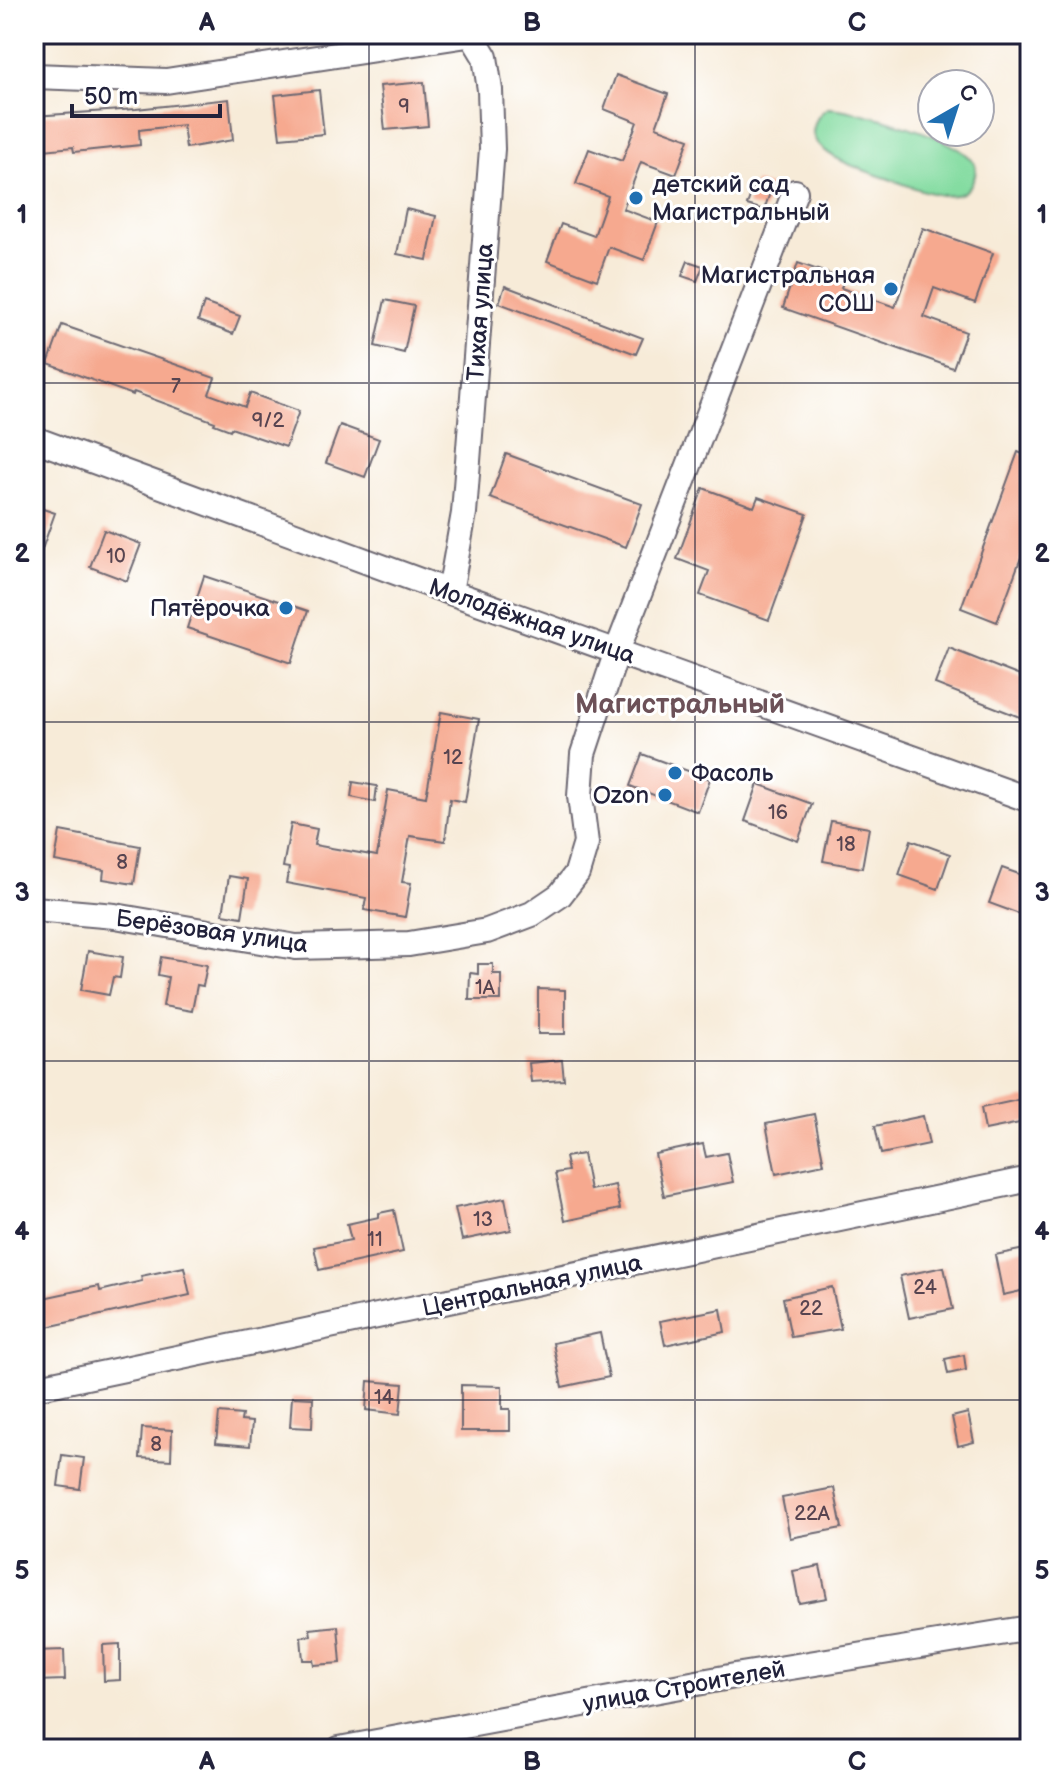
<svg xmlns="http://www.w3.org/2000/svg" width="1064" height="1783" viewBox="0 0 1064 1783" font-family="'Balsamiq Sans',sans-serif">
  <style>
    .green { fill: #84dca1; stroke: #537f6e; stroke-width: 2 }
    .building { fill: #f6a98f }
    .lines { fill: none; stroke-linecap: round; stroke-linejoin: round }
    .minor-casing { stroke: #6d6872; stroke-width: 28 }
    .minor { stroke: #fff; stroke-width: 24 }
    .grid { fill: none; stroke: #22223b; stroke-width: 2; stroke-opacity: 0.55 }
    .poi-dot { fill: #1f6fb2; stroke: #fff; stroke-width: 3 }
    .labels { text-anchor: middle; stroke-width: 6; stroke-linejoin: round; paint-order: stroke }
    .number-label { font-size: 20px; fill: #574450 }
    .poi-label { font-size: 24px; fill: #22223b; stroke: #fff; text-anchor: end }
    .street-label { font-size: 24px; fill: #22223b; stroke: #fff }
    .quarter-label { font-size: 28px; font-weight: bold; fill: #6c5158; stroke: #fff }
    .neatline { fill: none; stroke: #22223b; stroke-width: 3 }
    .grid-label { font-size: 26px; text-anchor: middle; font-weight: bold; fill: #22223b }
  </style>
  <rect width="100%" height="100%" fill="#fff"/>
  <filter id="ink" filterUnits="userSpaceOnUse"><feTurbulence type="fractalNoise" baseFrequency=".0125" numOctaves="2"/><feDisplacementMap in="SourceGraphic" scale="16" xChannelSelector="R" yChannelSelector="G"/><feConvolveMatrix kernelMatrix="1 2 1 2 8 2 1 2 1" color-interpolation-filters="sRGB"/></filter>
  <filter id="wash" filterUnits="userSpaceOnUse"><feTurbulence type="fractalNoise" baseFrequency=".006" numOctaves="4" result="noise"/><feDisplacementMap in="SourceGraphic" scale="32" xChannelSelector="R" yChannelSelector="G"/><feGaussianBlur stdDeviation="1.8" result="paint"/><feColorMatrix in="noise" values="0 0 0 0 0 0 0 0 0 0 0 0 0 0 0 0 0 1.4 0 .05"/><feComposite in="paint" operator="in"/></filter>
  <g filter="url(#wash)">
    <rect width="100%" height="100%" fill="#f7ebd8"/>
    <path class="green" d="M 828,108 C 857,109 959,137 974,163 C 977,169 976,174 973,180 C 963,209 920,190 898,182 C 879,175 804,155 814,127 C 817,117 819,114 828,108 Z"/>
    <g id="blocks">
      <path class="building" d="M 616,75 L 668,94 L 656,127 L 689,139 L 676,175 L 641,162 L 623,209 L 658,222 L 644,260 L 609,247 L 597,280 L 547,261 L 561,224 L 594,236 L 608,196 L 576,184 L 589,149 L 622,161 L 637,122 L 604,109 Z
        M 424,82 L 428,126 L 385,130 L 380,86 Z
        M 319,90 L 324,134 L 280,138 L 275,95 Z
        M 229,99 L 233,140 L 186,148 L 183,125 L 139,130 L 140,145 L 74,152 L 73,147 L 34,151 L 34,116 L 136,109 Z
        M 755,182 L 772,187 L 764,210 L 747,205 Z
        M 406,209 L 436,216 L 427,260 L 397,254 Z
        M 923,228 L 993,253 L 975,303 L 934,288 L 924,317 L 966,332 L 953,368 L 783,308 L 798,263 L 844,279 L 841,288 L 895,307 Z
        M 688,261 L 703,266 L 697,281 L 682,276 Z
        M 505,286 L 643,338 L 636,354 L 499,303 Z
        M 385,300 L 414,306 L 404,353 L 375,346 Z
        M 204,303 L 240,316 L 233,334 L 198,321 Z
        M 62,325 L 215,378 L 209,394 L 245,407 L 250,393 L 299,411 L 286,447 L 231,428 L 230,430 L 214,424 L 215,422 L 134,392 L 133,395 L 48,364 Z
        M 340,425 L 379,439 L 365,477 L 326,463 Z
        M 1018,452 L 1030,457 L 1030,533 L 997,622 L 961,608 Z
        M 506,454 L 642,504 L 626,547 L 490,498 Z
        M 703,488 L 754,507 L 758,497 L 807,514 L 769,620 L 700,595 L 709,571 L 677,559 Z
        M 34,506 L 55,513 L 36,566 L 34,565 Z
        M 104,530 L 141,544 L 127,581 L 90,567 Z
        M 204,576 L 308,611 L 291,663 L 187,628 Z
        M 949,648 L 1030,680 L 1030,721 L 935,684 Z
        M 441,712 L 479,719 L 465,802 L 450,799 L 445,841 L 410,836 L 402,882 L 411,883 L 405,917 L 364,910 L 366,898 L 286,883 L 289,868 L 283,867 L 291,824 L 317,829 L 314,845 L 377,856 L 388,790 L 426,797 Z
        M 642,754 L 710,779 L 698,812 L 630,786 Z
        M 353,782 L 377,786 L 375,802 L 351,797 Z
        M 758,784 L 812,804 L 798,841 L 745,821 Z
        M 831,821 L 869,828 L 862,868 L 823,861 Z
        M 60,831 L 140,846 L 134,884 L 103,879 L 104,870 L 55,861 Z
        M 911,840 L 950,854 L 938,889 L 899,875 Z
        M 1002,868 L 1030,878 L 1030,918 L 989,903 Z
        M 229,876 L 248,879 L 242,917 L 223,914 Z
        M 88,951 L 123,957 L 120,978 L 113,977 L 109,995 L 81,990 Z
        M 161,957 L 207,965 L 203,986 L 197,985 L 192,1011 L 163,1006 L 168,977 L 158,975 Z
        M 478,964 L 493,964 L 493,974 L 501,974 L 501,1000 L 469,1000 L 470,973 L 478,974 Z
        M 538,989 L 565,990 L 565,1034 L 538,1034 Z
        M 562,1060 L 564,1080 L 531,1082 L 529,1063 Z
        M 1027,1098 L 1030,1121 L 985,1130 L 981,1108 Z
        M 814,1114 L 824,1164 L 776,1174 L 766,1124 Z
        M 923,1116 L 929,1144 L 881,1154 L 875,1126 Z
        M 703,1144 L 706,1157 L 727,1153 L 733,1182 L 664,1196 L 655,1154 Z
        M 583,1154 L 590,1190 L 615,1185 L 620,1209 L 565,1221 L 555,1173 L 568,1171 L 565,1157 Z
        M 505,1198 L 511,1230 L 462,1240 L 455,1208 Z
        M 394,1210 L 403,1252 L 319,1270 L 314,1247 L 351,1240 L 347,1224 L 379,1217 L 379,1213 Z
        M 1030,1248 L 1030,1289 L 1003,1295 L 995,1255 Z
        M 184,1267 L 190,1295 L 34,1330 L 34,1300 L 99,1286 L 100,1291 L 142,1281 L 141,1276 Z
        M 944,1267 L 953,1309 L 909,1318 L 900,1276 Z
        M 832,1287 L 841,1329 L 791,1337 L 783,1298 Z
        M 721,1309 L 725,1332 L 665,1345 L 660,1321 Z
        M 600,1333 L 609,1377 L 562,1387 L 553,1343 Z
        M 964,1355 L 966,1370 L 948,1374 L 945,1359 Z
        M 368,1381 L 403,1384 L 400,1414 L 366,1410 Z
        M 461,1385 L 502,1386 L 502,1409 L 510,1409 L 510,1431 L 461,1431 Z
        M 292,1397 L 313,1398 L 312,1428 L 290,1427 Z
        M 219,1413 L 242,1415 L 241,1421 L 252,1422 L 250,1446 L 216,1443 Z
        M 968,1413 L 974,1442 L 958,1446 L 952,1417 Z
        M 142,1428 L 172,1430 L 171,1460 L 140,1458 Z
        M 62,1455 L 84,1458 L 80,1489 L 58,1486 Z
        M 834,1488 L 842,1528 L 790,1538 L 782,1498 Z
        M 820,1566 L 827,1598 L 799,1603 L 793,1571 Z
        M 338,1626 L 341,1663 L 314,1665 L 313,1660 L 303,1660 L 301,1637 L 311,1636 L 310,1629 Z
        M 120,1644 L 120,1680 L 104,1681 L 103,1645 Z
        M 64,1650 L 65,1680 L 34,1681 L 34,1651 Z"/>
    </g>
  </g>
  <g filter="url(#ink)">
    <use href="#blocks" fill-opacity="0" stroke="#6d6872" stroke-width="2"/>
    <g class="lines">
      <g class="minor-casing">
        <path id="minor" d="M 34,76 L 166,81 L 474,34
          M 34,439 L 450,592 L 1030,800
          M 450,592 L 464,513 L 492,149 L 490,90 L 485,57 L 471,34
          M 34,909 L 115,916 L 296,947 L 409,944 L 487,931 L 532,914 L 560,895 L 577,873 L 586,843 L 580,796 L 583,754 L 617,651 L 795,192
          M 34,1388 L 1030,1179
          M 339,1749 L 735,1676 L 1030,1628"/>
      </g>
      <use href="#minor" class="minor"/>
    </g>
  </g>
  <path class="grid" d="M 369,34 L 369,1749M 695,34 L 695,1749M 34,383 L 1030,383M 34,722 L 1030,722M 34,1061 L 1030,1061M 34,1400 L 1030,1400"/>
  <g class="poi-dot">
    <circle cx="636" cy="198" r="8"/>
    <circle cx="891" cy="289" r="8"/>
    <circle cx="286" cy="608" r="8"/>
    <circle cx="675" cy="773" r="8"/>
    <circle cx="665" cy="795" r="8"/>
  </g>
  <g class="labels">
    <g class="number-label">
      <text x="404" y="113">9</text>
      <text x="176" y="393">7</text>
      <text x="268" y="427">9/2</text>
      <text x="116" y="563">10</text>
      <text x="453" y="764">12</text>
      <text x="778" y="819">16</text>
      <text x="846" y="851">18</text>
      <text x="122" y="869">8</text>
      <text x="485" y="994">1А</text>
      <text x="483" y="1226">13</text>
      <text x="375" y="1246">11</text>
      <text x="925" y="1294">24</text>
      <text x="811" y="1315">22</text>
      <text x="384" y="1404">14</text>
      <text x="156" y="1451">8</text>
      <text x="812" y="1520">22А</text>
    </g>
    <g class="poi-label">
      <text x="652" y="192" text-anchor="start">детский сад<tspan x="652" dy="28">Магистральный</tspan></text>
      <text x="875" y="283">Магистральная<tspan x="875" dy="28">СОШ</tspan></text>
      <text x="270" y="616">Пятёрочка</text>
      <text x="691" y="781" text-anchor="start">Фасоль</text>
      <text x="649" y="803">Ozon</text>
    </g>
    <g class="street-label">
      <text transform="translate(480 312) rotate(-86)" y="8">Тихая улица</text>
      <text transform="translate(532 621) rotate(19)" y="8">Молодёжная улица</text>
      <text transform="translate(212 931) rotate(8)" y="8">Берёзовая улица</text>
      <text transform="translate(532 1285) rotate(-12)" y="8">Центральная улица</text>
      <text transform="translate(684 1686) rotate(-10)" y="8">улица Строителей</text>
    </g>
    <g class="quarter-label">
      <text x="680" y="713">Магистральный</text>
    </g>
  </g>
  <rect width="1064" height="1783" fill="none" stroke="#fff" stroke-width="88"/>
  <g transform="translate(956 108) rotate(39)"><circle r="38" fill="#ffffff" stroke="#a7a7b1" stroke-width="2"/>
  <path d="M0-6L14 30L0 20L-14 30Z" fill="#1f6fb2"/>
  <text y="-12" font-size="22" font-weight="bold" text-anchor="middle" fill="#22223b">С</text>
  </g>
  <path d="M72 104v12h148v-12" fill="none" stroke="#22223b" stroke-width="4"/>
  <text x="84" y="104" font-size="24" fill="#22223b" stroke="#ffffff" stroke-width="6" paint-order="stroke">50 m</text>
  <rect x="44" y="44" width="976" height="1695" class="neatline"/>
  <g class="grid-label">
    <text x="207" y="31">A</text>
    <text x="532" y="31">B</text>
    <text x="857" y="31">C</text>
    <text x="22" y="223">1</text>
    <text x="1042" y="223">1</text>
    <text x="22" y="562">2</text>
    <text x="1042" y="562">2</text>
    <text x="22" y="901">3</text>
    <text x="1042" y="901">3</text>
    <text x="22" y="1240">4</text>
    <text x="1042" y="1240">4</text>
    <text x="22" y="1579">5</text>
    <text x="1042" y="1579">5</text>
    <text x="207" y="1770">A</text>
    <text x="532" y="1770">B</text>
    <text x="857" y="1770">C</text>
  </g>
</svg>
